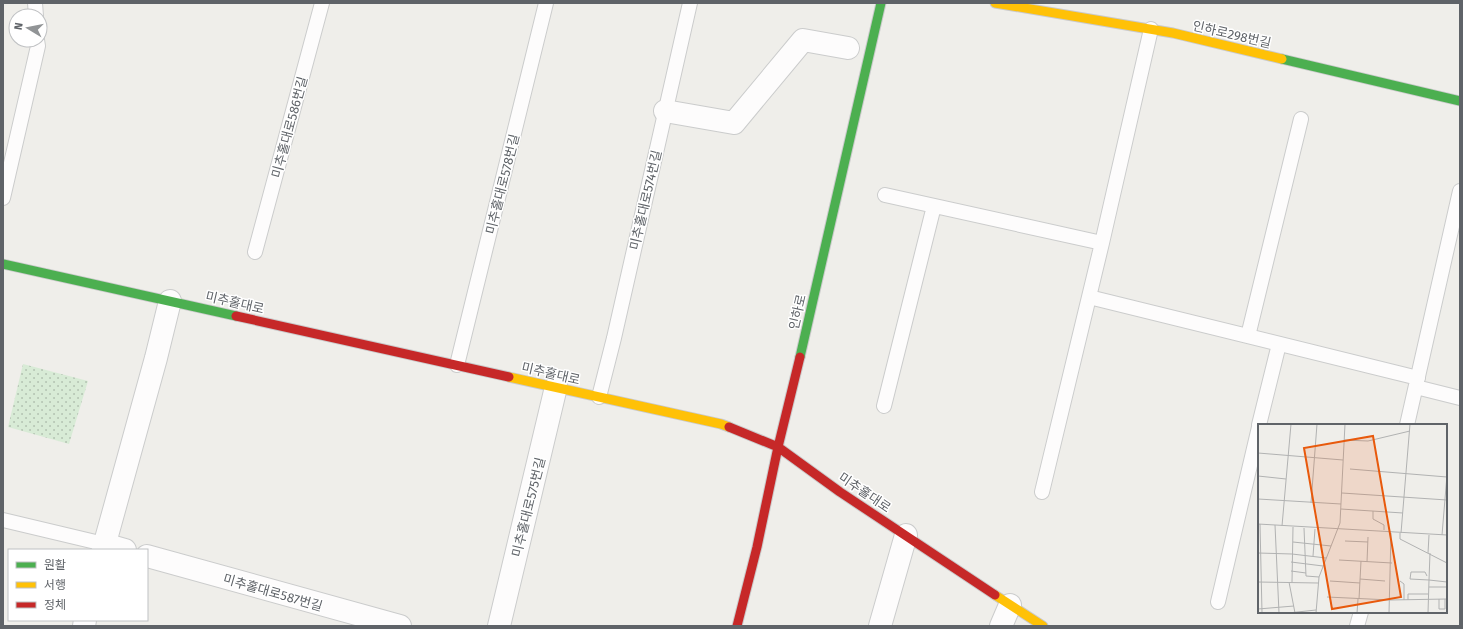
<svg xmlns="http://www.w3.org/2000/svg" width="1463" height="629" viewBox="0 0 1463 629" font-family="'Fira Sans','Noto Sans KR',sans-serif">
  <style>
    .grass { fill: url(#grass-dots) }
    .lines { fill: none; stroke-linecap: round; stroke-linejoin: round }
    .lane-casing { stroke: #cbcccc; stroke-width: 16 }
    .street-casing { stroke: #cbcccc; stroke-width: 24 }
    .fast-casing { stroke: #cacacb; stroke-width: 11 }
    .slow-casing { stroke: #cacacb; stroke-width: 11 }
    .jam-casing { stroke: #cacacb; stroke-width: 11 }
    .lane { stroke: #fdfcfc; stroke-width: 14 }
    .street { stroke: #fdfcfc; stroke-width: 22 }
    .fast { stroke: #4caf50; stroke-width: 9 }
    .slow { stroke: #ffc107; stroke-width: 9 }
    .jam { stroke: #c62828; stroke-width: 9 }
    .labels { text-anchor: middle; stroke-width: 3; stroke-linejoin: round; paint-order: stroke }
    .street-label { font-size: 13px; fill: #5f6368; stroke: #fff }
    .inset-road { fill: none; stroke: #b1b2b2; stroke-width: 1 }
    .view { fill: #e8590c; fill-opacity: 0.15; stroke: #e8590c; stroke-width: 2 }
    .inset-edge { fill: none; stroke: #5f6368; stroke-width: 2 }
  </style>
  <defs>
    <pattern id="grass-dots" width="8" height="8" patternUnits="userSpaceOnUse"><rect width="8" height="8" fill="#d8ebd6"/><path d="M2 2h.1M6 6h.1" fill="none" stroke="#b2c2b1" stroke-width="1.8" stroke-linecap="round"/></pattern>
  </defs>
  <rect width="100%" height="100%" fill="#efeeea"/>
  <path class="grass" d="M 23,364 L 88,381 L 69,444 L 8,427 Z"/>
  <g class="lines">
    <g class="lane-casing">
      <path id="lane" d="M 35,3 L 36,16
        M 885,195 L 1102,243
        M 3,198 L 38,46 L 37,40
        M 255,252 L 322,3
        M 1089,297 L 1418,378
        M 1248,336 L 1301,119
        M 457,365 L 546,3
        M 1416,387 L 1460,398
        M 599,397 L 614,338 L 690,3
        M 884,406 L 934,206
        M 1259,425 L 1279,344
        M 1407,425 L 1460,191
        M 1042,492 L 1102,243 L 1151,29
        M 3,520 L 104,544
        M 1218,602 L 1259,427
        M 1357,626 L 1361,612"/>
    </g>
    <g class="street-casing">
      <path id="street" d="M 665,111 L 734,123 L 803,40 L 848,48
        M 104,544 L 125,550
        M 103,550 L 156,358 L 170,301
        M 147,556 L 400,626
        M 84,626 L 85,620
        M 499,626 L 556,387
        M 880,626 L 906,535
        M 1001,626 L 1010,605"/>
    </g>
    <g class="fast-casing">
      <path id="fast" d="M 1282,59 L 1460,101
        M 3,264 L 236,316
        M 800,357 L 881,3"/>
    </g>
    <g class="slow-casing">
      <path id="slow" d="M 995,3 L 1173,33 L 1282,59
        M 509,377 L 721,424 L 729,427
        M 995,595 L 1043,626"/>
    </g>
    <g class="jam-casing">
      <path id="jam" d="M 236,316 L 509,377
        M 729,427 L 778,447 L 840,492 L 995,595
        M 737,626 L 757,547 L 778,447 L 800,357"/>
    </g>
    <use href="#lane" class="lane"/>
    <use href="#street" class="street"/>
    <use href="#fast" class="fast"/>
    <use href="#slow" class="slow"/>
    <use href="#jam" class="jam"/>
  </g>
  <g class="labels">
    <g class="street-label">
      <text transform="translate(1232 34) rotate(13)" y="5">인하로298번길</text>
      <text transform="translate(289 127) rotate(-75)" y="5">미추홀대로586번길</text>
      <text transform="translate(502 184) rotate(-76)" y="5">미추홀대로578번길</text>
      <text transform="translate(645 200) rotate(-77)" y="5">미추홀대로574번길</text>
      <text transform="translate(235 302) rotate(13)" y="5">미추홀대로</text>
      <text transform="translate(797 312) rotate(-77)" y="5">인하로</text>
      <text transform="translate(551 373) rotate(13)" y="5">미추홀대로</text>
      <text transform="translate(865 492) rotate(34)" y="5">미추홀대로</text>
      <text transform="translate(528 507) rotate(-76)" y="5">미추홀대로575번길</text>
      <text transform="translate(273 592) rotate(16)" y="5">미추홀대로587번길</text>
    </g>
  </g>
  <g transform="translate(1258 424)">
    <rect width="189" height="189" fill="#efeeea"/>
    <path class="inset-road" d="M 86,16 L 110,17 L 152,7M 0,29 L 85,36M 92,45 L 189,53M 0,52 L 28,55M 84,69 L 189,76M 0,75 L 83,80M 53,79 L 59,0M 83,85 L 145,89M 115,87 L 115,95 L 126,101 L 126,106M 0,100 L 189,111M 2,100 L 4,189M 17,101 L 21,189M 24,102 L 33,0M 46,104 L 48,152 L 61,153M 142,109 L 142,115 L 189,139M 143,109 L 152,0M 184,111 L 189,51M 87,117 L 110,118M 35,118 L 73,122M 0,129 L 34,130 L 68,134M 170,129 L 171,111M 172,129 L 171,156 L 189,158M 55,132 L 57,105M 81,136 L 134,139M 33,138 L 65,142M 109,138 L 110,113M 33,147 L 48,149M 169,152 L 167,148 L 153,148 L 152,155 L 171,156 L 170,189M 102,155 L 127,157M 72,157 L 102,159M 142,157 L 146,160 L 146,176M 0,158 L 60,159M 31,158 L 37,189M 34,158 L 35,103M 171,163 L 189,163M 69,173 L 132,176 L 189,175M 101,175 L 103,137M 181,175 L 181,185 L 187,185 L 187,175M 150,176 L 150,170 L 170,170M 0,185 L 36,182M 30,189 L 58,186M 58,189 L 61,153 L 82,99 L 87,0M 99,189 L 100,175M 131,189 L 133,109"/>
    <path class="view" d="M 115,12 L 143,173 L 74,185 L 46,24 Z"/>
    <rect width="189" height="189" class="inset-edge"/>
  </g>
  <rect width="1463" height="629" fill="none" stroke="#5f6368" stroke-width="8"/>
  <rect x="8" y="549" width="140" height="72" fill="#ffffff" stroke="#bfc1c3"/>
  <rect x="16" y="562" width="20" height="6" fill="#4caf50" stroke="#bfc1c3"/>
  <text x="44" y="569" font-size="12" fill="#5f6368">원활</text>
  <rect x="16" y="582" width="20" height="6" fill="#ffc107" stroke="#bfc1c3"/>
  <text x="44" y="589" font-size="12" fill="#5f6368">서행</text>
  <rect x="16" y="602" width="20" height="6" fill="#c62828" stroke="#bfc1c3"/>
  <text x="44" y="609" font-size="12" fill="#5f6368">정체</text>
  <g transform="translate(28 28) rotate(280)"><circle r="19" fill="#ffffff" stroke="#bfc1c3"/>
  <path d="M0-3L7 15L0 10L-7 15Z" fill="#919496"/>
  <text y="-6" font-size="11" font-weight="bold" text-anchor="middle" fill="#5f6368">N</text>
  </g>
</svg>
